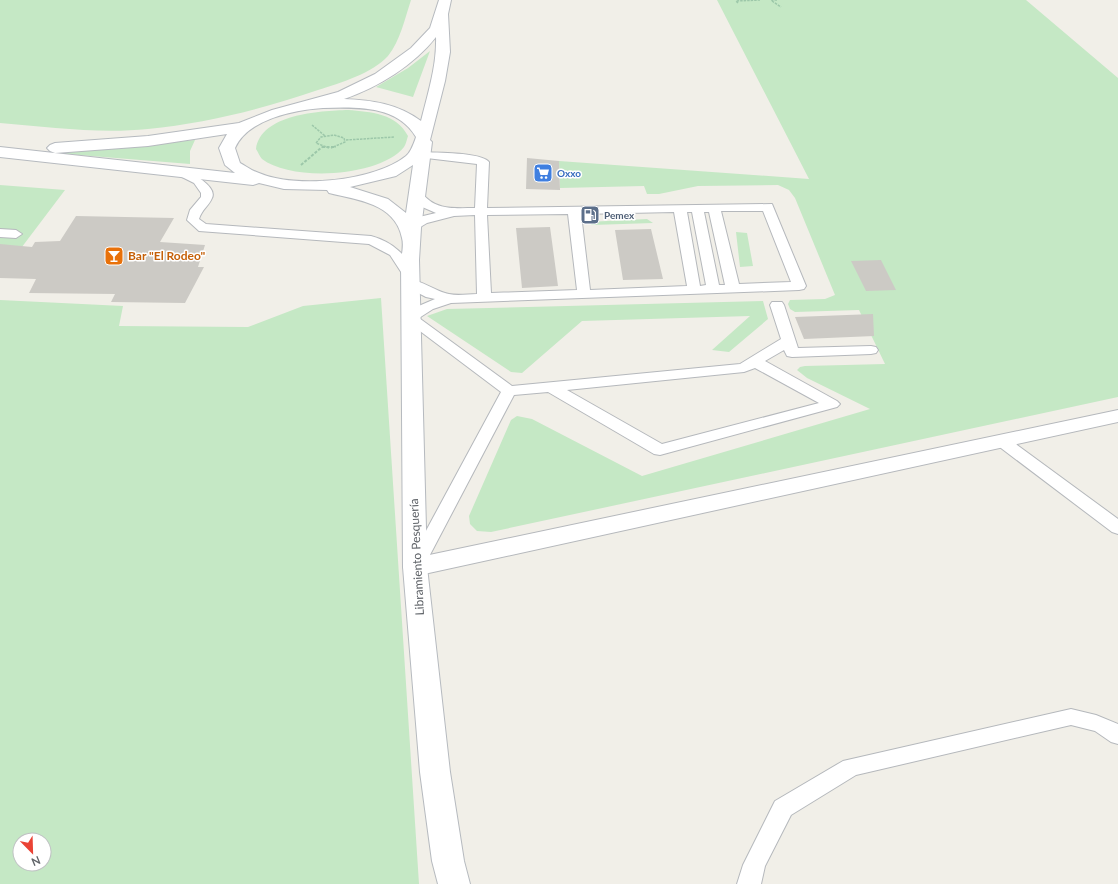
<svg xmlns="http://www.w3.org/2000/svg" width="1118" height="884" viewBox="0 0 1118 884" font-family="Lato,sans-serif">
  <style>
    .green { fill: #c5e8c5; fill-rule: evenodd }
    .building { fill: #cccac5 }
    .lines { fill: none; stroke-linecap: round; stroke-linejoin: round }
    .lane-casing { stroke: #b5b8bc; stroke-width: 2 }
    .street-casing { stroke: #b5b8bc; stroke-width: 2 }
    .secondary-casing { stroke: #b6babf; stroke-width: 2 }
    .path-far1 { stroke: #9cc7a9; stroke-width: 1.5; stroke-dasharray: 2.5 1; stroke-linecap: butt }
    .path { stroke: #9cc7a9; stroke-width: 2; stroke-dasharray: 3 1.5; stroke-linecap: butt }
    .lane { fill: #fff; fill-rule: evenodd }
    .street { fill: #fff; fill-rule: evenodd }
    .secondary { fill: #fff; fill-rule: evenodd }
    .labels { text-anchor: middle; stroke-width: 3; stroke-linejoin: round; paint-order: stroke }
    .far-shop-label { font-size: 10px; font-weight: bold; fill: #366cbe; stroke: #fff; text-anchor: start }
    .far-service-label { font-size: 10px; font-weight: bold; fill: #4e5e75; stroke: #fff; text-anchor: start }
    .food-label { font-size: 12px; font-weight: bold; fill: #c56008; stroke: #fff; text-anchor: start }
    .street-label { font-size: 12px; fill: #5f6368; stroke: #fff }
  </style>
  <rect width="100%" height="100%" fill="#f1efe8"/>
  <path class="green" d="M 0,0 L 411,0 C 405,18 400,41 388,56 C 373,73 340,83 318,90 C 263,109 206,123 148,129 C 99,134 49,127 0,123 Z
    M 717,0 L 1026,0 L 1118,78 L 1118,397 L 491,532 L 477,531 L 470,524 L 469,516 L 511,420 L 517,416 L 532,419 L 642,476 L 870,409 L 807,378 L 797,370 L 800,367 L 805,366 L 885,364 L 859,310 L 795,312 L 790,309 L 788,304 L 790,300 L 825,299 L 835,295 L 795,198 L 789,190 L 778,185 L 698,186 L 659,194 L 647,194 L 644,186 L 560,188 L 559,161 L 809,179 Z
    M 430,51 L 413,97 L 376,87 L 408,68 Z
    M 348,110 C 371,112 396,113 408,136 C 407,139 406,144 404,147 C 380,177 292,182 262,159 C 260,157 258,152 256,149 C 261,114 319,111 348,110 Z
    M 195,140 L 190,151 L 190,164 L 54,153 Z
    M 0,185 L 65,190 L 0,276 Z
    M 647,219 L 653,223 L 592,225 L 587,222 Z
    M 736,232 L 747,233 L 753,266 L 740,267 Z
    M 381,298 L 419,884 L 0,884 L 0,300 L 123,306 L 119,326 L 248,327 L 303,306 ZM 20,840 L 44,840 L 44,864 L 20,864 Z
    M 763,301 L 768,319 L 729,352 L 712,350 L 750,316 L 582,321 L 522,373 L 511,372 L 427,316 L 447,309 Z"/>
  <path class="building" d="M 527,158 L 559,161 L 560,190 L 526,189 Z
    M 76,216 L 174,218 L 160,242 L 205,245 L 198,267 L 204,267 L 185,303 L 111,302 L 115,294 L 29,293 L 36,279 L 0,278 L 0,244 L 32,247 L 35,242 L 60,241 Z
    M 550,227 L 558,286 L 522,288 L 516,228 Z
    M 651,229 L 663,279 L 623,280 L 615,230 Z
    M 881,260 L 896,290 L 866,291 L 851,261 Z
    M 873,314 L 874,336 L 804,339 L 795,317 Z"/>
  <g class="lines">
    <g class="lane-casing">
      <path id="lane" d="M 422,152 C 436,153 481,152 489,162 L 487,208 L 772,204 L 806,286 L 804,289 L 799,290 L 451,303 L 433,309 L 419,318 L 512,386 L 740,364 L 781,339 L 770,305 L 772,302 L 782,302 L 784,305 L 798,348 L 871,346 L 876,347 L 878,350 L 876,353 L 871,354 L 792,357 L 787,356 L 784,350 L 765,361 L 837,401 L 840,404 L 837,407 L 660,455 L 654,454 L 548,392 L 514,395 L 422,570 L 416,572 L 410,570 L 407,566 L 501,392 L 404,319 L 414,308 L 435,299 L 426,297 L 405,286 L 403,283 L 405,280 C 417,277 436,292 449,294 C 458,296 468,294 477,294 L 475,215 L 454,216 L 427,223 L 412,232 L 406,228 L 419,217 L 436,213 L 420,206 L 411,195 L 413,192 L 421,192 C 435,211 454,208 475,208 L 477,164 L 418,157 L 416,155 ZM 721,211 L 763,211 L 791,282 L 739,284 ZM 674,212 L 687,286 L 590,290 L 581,214 ZM 687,212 L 692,212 L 706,285 L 700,286 ZM 704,212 L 709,212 L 725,285 L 719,285 ZM 568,214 L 577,290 L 491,293 L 487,215 ZM 755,368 L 819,403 L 662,444 L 567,390 L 744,372 Z
        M 180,169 C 189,171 218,186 212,198 C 209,206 202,209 199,219 L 206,224 L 371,236 C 393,242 406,255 417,275 L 415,278 L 405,278 L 390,255 L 369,244 L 199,231 L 187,220 L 190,210 L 201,197 L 201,193 L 194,183 L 176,174 L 174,172 L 176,170 Z
        M 0,229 L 16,230 L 22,234 L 16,238 L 0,237 Z
        M 1003,437 L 1009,439 L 1118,519 L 1118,534 L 1112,532 L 997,445 L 995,442 L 997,439 Z
        M 1071,709 L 1096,715 L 1118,724 L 1118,744 L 1111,742 L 1095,731 L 1071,725 L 856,775 L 791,815 L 765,866 L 761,884 L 737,884 L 743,865 L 775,801 L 843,761 Z"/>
    </g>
    <g class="street-casing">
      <path id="street" d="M 1118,410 L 1118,422 L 415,576 L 406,573 L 403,567 L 406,561 L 415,558 Z"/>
    </g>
    <g class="secondary-casing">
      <path id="secondary" d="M 439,0 L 451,0 L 448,14 L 450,52 L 445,81 L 430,140 L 432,142 L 421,228 L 419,260 L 427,567 L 450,772 L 464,861 L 470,884 L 438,884 L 432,861 L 420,772 L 403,567 L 401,260 C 402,253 404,245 402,238 C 395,203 357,200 329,193 L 327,190 L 284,189 L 259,183 L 253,185 L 0,157 L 0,147 L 235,173 L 225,165 L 219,148 L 227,134 L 148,146 L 55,153 L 50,151 L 47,148 L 50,145 L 55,143 L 148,136 L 239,123 L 272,110 L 338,92 L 375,74 L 411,48 L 430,28 ZM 436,37 C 437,65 428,93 421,121 C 398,104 372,100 344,99 C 379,87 414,65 436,37 ZM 323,108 C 356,107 397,105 416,137 C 414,143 411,152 406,156 C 375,181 296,189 259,173 C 252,171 246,166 240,163 L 235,148 C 248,119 294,110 323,108 ZM 413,165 L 406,213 L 388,199 L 350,187 L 396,176 Z"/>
    </g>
    <path class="path-far1" d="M 771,0 L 777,0
      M 772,1 L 781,7
      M 738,3 L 736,1 L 760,0
      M 312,125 L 325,136
      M 346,140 L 394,137
      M 329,148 L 316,143 L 321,137 L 334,135 L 344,138 L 345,142 L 331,148"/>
    <path class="path" d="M 322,147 L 336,147
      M 301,165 L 322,147"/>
    <use href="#lane" class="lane"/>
    <use href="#street" class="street"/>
    <use href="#secondary" class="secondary"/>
  </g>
  <defs>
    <g id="supermarket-square" transform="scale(1)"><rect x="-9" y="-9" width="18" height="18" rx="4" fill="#3f7fe0" stroke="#fff"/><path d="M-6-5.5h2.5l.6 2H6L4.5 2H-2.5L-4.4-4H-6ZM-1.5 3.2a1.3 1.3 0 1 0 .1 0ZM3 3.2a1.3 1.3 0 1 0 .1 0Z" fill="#fff"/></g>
    <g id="fuel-square" transform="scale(1)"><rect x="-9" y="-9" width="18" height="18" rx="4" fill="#5c6f8a" stroke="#fff"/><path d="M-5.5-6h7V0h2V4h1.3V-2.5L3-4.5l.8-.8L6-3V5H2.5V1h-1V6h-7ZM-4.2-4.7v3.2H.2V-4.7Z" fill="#fff"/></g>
    <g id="bar-square" transform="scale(1)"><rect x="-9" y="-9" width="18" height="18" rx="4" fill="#e8710a" stroke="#fff"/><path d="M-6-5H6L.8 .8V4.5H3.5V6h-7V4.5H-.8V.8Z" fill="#fff"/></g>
  </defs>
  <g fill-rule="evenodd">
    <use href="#supermarket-square" x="543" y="173"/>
    <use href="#fuel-square" x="590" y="215"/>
    <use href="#bar-square" x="114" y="256"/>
  </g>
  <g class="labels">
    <g class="far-shop-label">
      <text x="557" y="177">Oxxo</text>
    </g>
    <g class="far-service-label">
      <text x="604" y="219">Pemex</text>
    </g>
    <g class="food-label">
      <text x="128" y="260">Bar "El Rodeo"</text>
    </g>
    <g class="street-label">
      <text transform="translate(417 557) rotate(-93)" y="4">Libramiento Pesquería</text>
    </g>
  </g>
  <g transform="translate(32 852) rotate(157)"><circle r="19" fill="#ffffff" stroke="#bfc1c3"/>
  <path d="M0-3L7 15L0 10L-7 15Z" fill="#ea4335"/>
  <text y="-6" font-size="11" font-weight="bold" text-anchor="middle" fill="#5f6368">N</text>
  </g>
</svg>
